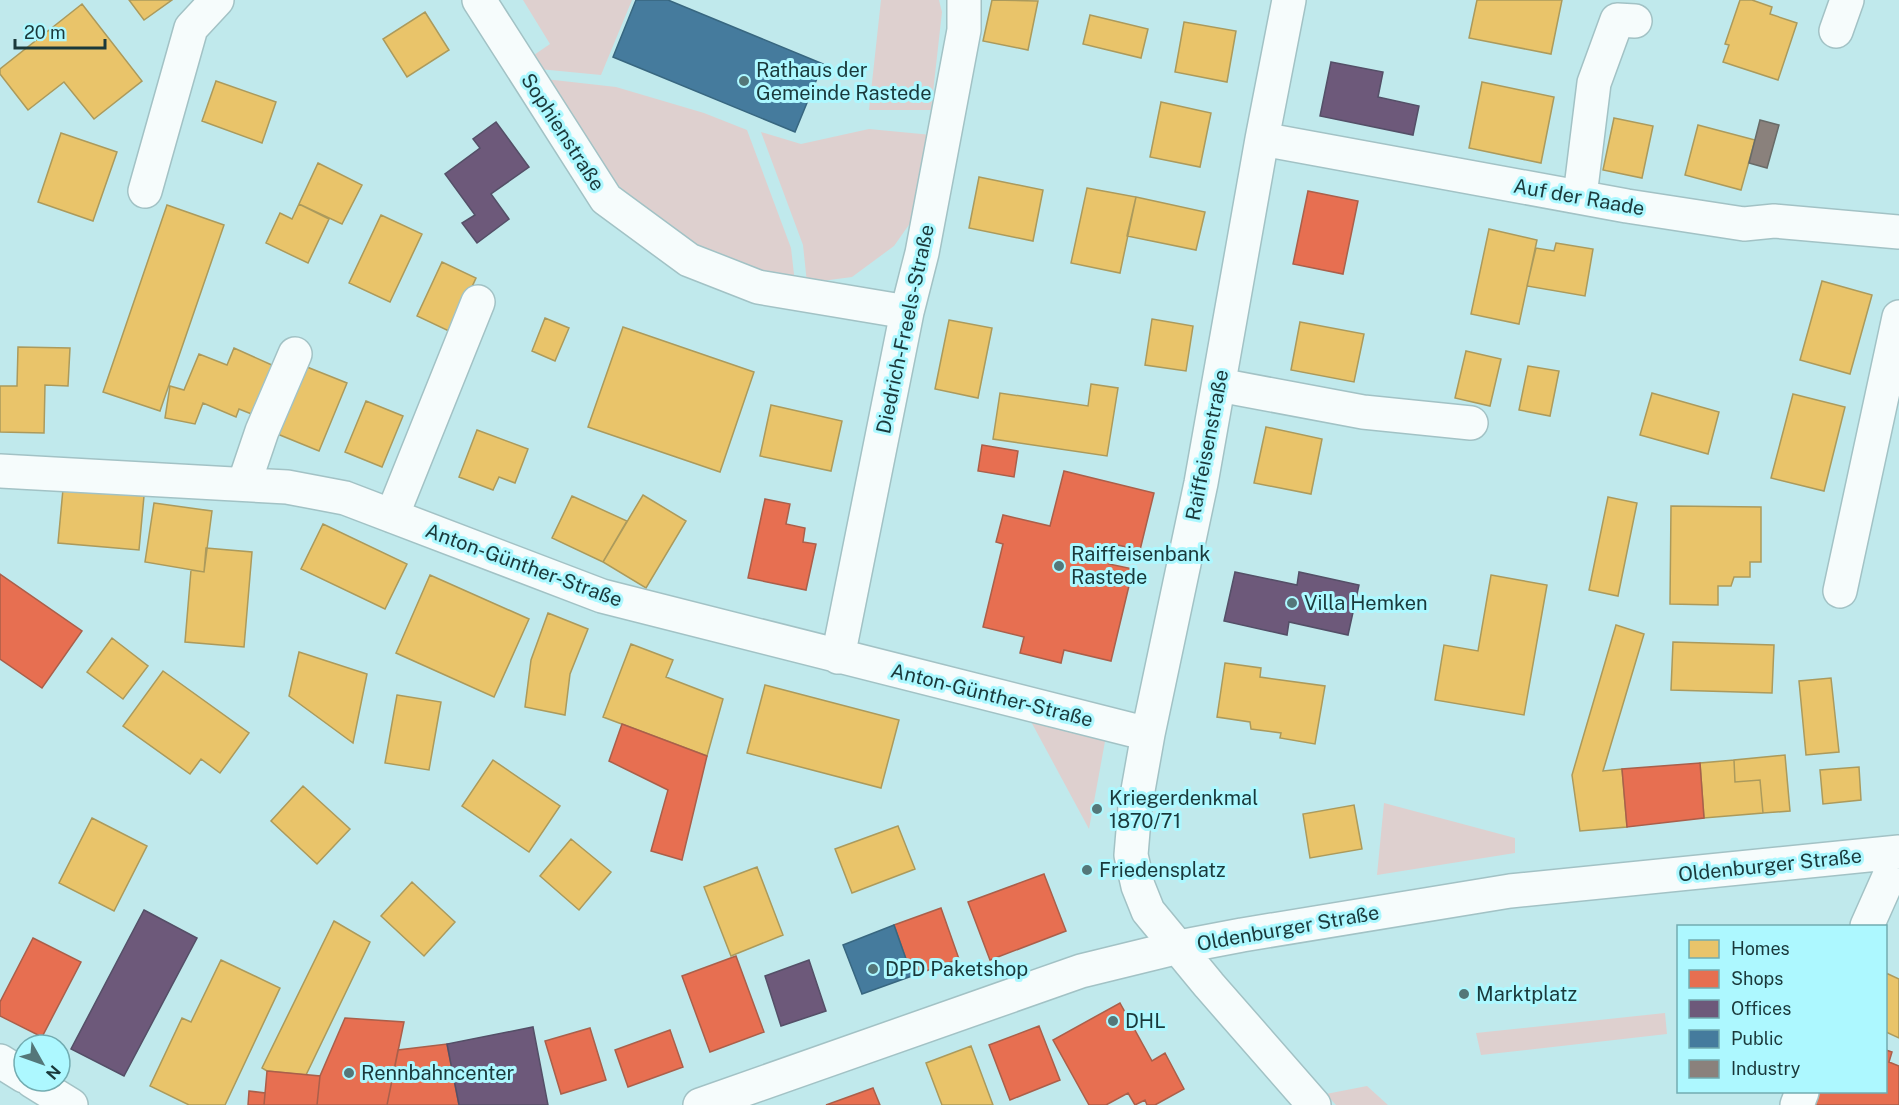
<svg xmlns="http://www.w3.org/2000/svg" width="1899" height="1105" viewBox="0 0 1899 1105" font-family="'Public Sans',sans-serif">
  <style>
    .green { fill: #ded0cf }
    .homes { fill: #e9c46a; stroke: #ab9a5c; stroke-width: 1.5 }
    .shops { fill: #e76f51; stroke: #aa5f4a; stroke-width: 1.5 }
    .offices { fill: #6d597a; stroke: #544f67; stroke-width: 1.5 }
    .public { fill: #457b9d; stroke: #386780; stroke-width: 1.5 }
    .industry { fill: #8a817c; stroke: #686b68; stroke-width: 1.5 }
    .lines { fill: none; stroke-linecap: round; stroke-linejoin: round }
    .minor-casing { stroke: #a2c2c5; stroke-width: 36 }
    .minor { stroke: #f6fcfc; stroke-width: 33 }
    .poi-dot { fill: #547779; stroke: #adf8ff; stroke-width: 2 }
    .labels { text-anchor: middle; stroke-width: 6; stroke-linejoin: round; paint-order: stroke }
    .poi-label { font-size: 20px; fill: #1a393b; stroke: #adf8ff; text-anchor: start }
    .street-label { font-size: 20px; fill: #1a393b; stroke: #adf8ff }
  </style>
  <rect width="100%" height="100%" fill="#c0e9ec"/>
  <path class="green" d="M 523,0 L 632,0 L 601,75 L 539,69 L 531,57 L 550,44 Z
    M 881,0 L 939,0 L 942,12 L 931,110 L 869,110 Z
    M 545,79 L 616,87 L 704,113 L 747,130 L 791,248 L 795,283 L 723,265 L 657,225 L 618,185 L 593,155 Z
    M 869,129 L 932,135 L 918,212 L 894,246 L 852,277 L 807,283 L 803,245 L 761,132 L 801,144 Z
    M 1028,716 L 1106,736 L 1089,829 Z
    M 1384,803 L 1515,838 L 1515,853 L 1377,875 Z
    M 1665,1013 L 1667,1034 L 1481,1055 L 1476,1033 Z
    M 1367,1086 L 1388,1105 L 1336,1105 L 1326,1094 Z"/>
  <path class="homes" d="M 129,0 L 172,0 L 144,20 Z
    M 992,0 L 1038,1 L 1028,50 L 983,41 Z
    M 1477,0 L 1562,0 L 1551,54 L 1469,38 Z
    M 1740,0 L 1752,0 L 1772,7 L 1770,14 L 1797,23 L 1778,80 L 1723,62 L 1729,45 L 1725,44 Z
    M 82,4 L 142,81 L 94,119 L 64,82 L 28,110 L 0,74 L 0,69 Z
    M 425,12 L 449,50 L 407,77 L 383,39 Z
    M 1090,15 L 1148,29 L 1141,58 L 1083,44 Z
    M 1184,22 L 1236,31 L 1227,82 L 1175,72 Z
    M 216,81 L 276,102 L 262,143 L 202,121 Z
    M 1482,82 L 1554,97 L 1541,163 L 1469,148 Z
    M 1161,102 L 1211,113 L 1200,167 L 1150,157 Z
    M 1614,118 L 1653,126 L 1642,178 L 1603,170 Z
    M 1698,125 L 1755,140 L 1741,190 L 1685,175 Z
    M 61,133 L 117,152 L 93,221 L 38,202 Z
    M 318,163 L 362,185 L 342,224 L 299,204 Z
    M 979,177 L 1043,190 L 1033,241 L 969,228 Z
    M 1087,188 L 1136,197 L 1120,273 L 1071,263 Z
    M 1136,197 L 1205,212 L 1196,250 L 1127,236 Z
    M 299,204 L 329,219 L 308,263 L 266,243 L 280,213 L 292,219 Z
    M 167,205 L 224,225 L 160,411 L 103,392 Z
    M 381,215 L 422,234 L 390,302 L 349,283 Z
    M 1489,229 L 1537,240 L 1519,324 L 1471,314 Z
    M 1556,243 L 1593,249 L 1585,296 L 1527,286 L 1536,248 L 1554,251 Z
    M 442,262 L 476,278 L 451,332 L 417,316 Z
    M 1822,281 L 1872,295 L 1850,374 L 1800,360 Z
    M 545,318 L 569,328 L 555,361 L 532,351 Z
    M 1152,319 L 1193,326 L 1186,371 L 1145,365 Z
    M 949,320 L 992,328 L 978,398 L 935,389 Z
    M 1300,322 L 1364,334 L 1354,382 L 1291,370 Z
    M 623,327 L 754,372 L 720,472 L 588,427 Z
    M 18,347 L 70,348 L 68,386 L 45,385 L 44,433 L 0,432 L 0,386 L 17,386 Z
    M 234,348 L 274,366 L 254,415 L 239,409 L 236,417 L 203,403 L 195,424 L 165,418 L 170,386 L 184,390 L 199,354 L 227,365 Z
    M 1466,351 L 1501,359 L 1490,406 L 1455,398 Z
    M 302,365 L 347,383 L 319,451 L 275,433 Z
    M 1528,366 L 1559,371 L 1550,416 L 1519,410 Z
    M 1091,384 L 1118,388 L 1107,456 L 993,439 L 1000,393 L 1088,406 Z
    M 1652,393 L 1719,412 L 1708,454 L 1640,435 Z
    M 1793,394 L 1845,407 L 1824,491 L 1771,478 Z
    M 366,401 L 403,416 L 382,467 L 345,452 Z
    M 771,405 L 842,421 L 831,471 L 760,456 Z
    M 1266,427 L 1322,439 L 1311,494 L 1254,483 Z
    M 477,430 L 528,449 L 515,483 L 499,477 L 493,490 L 459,477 Z
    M 63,489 L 144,496 L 139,550 L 58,543 Z
    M 643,495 L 686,521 L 646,588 L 603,562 Z
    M 572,496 L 627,521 L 603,562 L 552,538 Z
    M 1608,497 L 1637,503 L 1618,596 L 1589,590 Z
    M 154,503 L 212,511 L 204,572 L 145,562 Z
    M 1671,506 L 1761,507 L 1761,562 L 1750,562 L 1750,577 L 1734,577 L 1731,586 L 1718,586 L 1718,605 L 1670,604 Z
    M 323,524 L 407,564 L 385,609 L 301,569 Z
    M 206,548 L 252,552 L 244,647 L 185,642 L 191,570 L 204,572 Z
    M 430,575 L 529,619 L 494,697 L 396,653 Z
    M 1491,575 L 1547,585 L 1524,715 L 1435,700 L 1444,645 L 1478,651 Z
    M 548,613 L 588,629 L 570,674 L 565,715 L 525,707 L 531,660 Z
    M 1616,625 L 1644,634 L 1603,771 L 1622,769 L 1627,827 L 1580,831 L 1572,775 Z
    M 112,638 L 148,666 L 123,699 L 87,672 Z
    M 1673,642 L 1774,645 L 1772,693 L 1671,690 Z
    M 631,644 L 673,660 L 666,677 L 723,699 L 707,756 L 603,717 Z
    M 299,652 L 367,674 L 353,743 L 289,696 Z
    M 1225,663 L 1261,668 L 1260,677 L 1325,686 L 1315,744 L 1280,738 L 1281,733 L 1251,729 L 1250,722 L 1217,717 Z
    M 163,671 L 249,733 L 220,773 L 201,759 L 190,774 L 123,726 Z
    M 1831,678 L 1839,752 L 1806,755 L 1799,681 Z
    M 765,685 L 899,720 L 881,788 L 747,753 Z
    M 397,695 L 441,702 L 429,770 L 385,763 Z
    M 1785,755 L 1790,811 L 1763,813 L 1760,780 L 1735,782 L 1734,760 Z
    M 493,760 L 560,806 L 529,852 L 462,806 Z
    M 1734,760 L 1735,782 L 1760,780 L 1763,813 L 1704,818 L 1700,763 Z
    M 1859,767 L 1861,800 L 1823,804 L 1820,770 Z
    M 303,786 L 350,829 L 317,864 L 271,821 Z
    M 1354,805 L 1362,849 L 1310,858 L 1303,814 Z
    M 92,818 L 147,846 L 114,911 L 59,883 Z
    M 898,826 L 915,869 L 852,893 L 835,849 Z
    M 571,839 L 611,872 L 579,910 L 540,876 Z
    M 757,867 L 783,935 L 731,956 L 704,887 Z
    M 412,882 L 455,922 L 424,956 L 381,916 Z
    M 334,921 L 370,942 L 306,1075 L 267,1071 L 262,1068 Z
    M 221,960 L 280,988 L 225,1105 L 189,1105 L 150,1086 L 182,1018 L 191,1022 Z
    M 1886,973 L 1899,979 L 1899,1038 L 1886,1032 Z
    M 971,1046 L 993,1105 L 942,1105 L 926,1063 Z"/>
  <path class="shops" d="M 1308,191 L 1358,201 L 1343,274 L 1293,264 Z
    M 982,445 L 1018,451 L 1014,477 L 978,471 Z
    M 1064,471 L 1154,493 L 1140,550 L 1113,544 L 1109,564 L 1133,569 L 1111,661 L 1064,650 L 1061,663 L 1020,653 L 1024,637 L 983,627 L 1003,544 L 996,542 L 1003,515 L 1050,526 Z
    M 765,499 L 790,504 L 786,524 L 805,528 L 803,542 L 816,544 L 806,590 L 748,578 Z
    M 0,574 L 82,631 L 42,688 L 0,659 Z
    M 622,724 L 707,756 L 682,860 L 651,851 L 668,790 L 609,761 Z
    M 1700,763 L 1704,818 L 1627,827 L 1622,769 Z
    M 1044,874 L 1066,931 L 990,960 L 968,902 Z
    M 941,908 L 959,959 L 912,976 L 894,925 Z
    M 33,938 L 81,962 L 42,1037 L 0,1016 L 0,1002 Z
    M 736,956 L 764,1032 L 710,1052 L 682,976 Z
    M 1120,1003 L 1152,1061 L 1165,1053 L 1184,1089 L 1155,1105 L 1147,1105 L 1145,1100 L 1135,1105 L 1128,1093 L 1106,1105 L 1089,1105 L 1053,1040 Z
    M 345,1018 L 404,1022 L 387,1105 L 317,1105 L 320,1076 Z
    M 1039,1026 L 1060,1080 L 1010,1100 L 989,1045 Z
    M 590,1028 L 606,1080 L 561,1094 L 545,1041 Z
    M 670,1030 L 683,1067 L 628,1087 L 615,1050 Z
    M 447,1044 L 459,1105 L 387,1105 L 398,1050 Z
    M 1886,1050 L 1892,1052 L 1889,1062 L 1899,1066 L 1899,1105 L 1813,1105 L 1818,1092 L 1886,1092 Z
    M 267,1071 L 320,1076 L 317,1105 L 264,1105 Z
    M 873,1088 L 880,1105 L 826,1105 Z
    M 249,1091 L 265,1093 L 264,1105 L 248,1105 Z"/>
  <path class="offices" d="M 1331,62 L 1383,72 L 1378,97 L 1419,106 L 1413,135 L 1320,116 Z
    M 496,122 L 529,167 L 491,194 L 509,219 L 477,243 L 462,223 L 475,215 L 445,174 L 480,148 L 473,139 Z
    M 1235,572 L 1297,585 L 1299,572 L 1359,585 L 1348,635 L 1289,622 L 1287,635 L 1224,621 Z
    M 144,910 L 197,938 L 124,1076 L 71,1049 Z
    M 809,960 L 826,1011 L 781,1026 L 765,976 Z
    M 533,1027 L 548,1105 L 459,1105 L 447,1044 Z"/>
  <path class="public" d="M 636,0 L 668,0 L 823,64 L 795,132 L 613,57 Z
    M 894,925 L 912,976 L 862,994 L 843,945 Z"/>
  <path class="industry" d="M 1760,120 L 1779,125 L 1767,168 L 1749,163 Z"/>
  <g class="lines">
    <g class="minor-casing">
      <path id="minor" d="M 479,0 L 606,199 L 689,260 L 758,287 L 907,312
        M 1289,0 L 1262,139 L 1201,483 L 1148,734 L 1135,807 L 1131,855 L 1138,886 L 1148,911 L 1209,985 L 1314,1105
        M 1836,31 L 1847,0
        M 1262,139 L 1627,206 L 1744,224 L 1774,221 L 1899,232
        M 145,191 L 191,28 L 217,0
        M 1580,196 L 1594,83 L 1617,20 L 1635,21
        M 1219,385 L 1363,412 L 1471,423
        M 0,471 L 287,487 L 345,498 L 602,596 L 1148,734
        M 244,484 L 262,431 L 295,354
        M 392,516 L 478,302
        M 1840,591 L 1899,317
        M 838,657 L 907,312 L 922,253 L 964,30 L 964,0
        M 1867,926 L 1899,854
        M 0,1061 L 24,1076
        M 32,1081 L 71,1105
        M 700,1105 L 1081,971 L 1179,947 L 1242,935 L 1510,891 L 1899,852
        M 1797,1105 L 1802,1092"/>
    </g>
    <use href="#minor" class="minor"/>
  </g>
  <g class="poi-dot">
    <circle cx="744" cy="81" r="6"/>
    <circle cx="1059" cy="566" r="6"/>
    <circle cx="1292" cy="603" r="6"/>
    <circle cx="1097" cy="809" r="6"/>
    <circle cx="1087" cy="870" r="6"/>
    <circle cx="873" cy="969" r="6"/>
    <circle cx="1464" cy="994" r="6"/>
    <circle cx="1113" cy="1021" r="6"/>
    <circle cx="349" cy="1073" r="6"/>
  </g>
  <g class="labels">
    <g class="poi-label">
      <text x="756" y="77">Rathaus der<tspan x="756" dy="23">Gemeinde Rastede</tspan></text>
      <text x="1071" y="561">Raiffeisenbank<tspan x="1071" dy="23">Rastede</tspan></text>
      <text x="1304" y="610">Villa Hemken</text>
      <text x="1109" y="805">Kriegerdenkmal<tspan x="1109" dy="23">1870/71</tspan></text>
      <text x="1099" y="877">Friedensplatz</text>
      <text x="885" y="976">DPD Paketshop</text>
      <text x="1476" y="1001">Marktplatz</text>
      <text x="1125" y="1028">DHL</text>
      <text x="361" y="1080">Rennbahncenter</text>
    </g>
    <g class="street-label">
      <text transform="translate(563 132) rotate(57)" y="7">Sophienstraße</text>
      <text transform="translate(1579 197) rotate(10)" y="7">Auf der Raade</text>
      <text transform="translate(905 329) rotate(-78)" y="7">Diedrich-Freels-Straße</text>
      <text transform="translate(1207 445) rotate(-79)" y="7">Raiffeisenstraße</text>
      <text transform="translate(524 565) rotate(20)" y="7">Anton-Günther-Straße</text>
      <text transform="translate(992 695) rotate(14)" y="7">Anton-Günther-Straße</text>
      <text transform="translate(1770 865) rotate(-6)" y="7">Oldenburger Straße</text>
      <text transform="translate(1288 928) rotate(-10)" y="7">Oldenburger Straße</text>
    </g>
  </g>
  <rect x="1677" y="925" width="210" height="168" fill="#adf8ff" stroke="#72acb1" stroke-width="1.5"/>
  <rect x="1689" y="940" width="30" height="18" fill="#e9c46a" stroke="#72acb1" stroke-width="1.5"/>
  <text x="1731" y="955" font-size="18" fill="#1a393b">Homes</text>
  <rect x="1689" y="970" width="30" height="18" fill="#e76f51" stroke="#72acb1" stroke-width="1.5"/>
  <text x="1731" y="985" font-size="18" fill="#1a393b">Shops</text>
  <rect x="1689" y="1000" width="30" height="18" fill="#6d597a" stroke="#72acb1" stroke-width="1.5"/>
  <text x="1731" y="1015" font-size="18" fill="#1a393b">Offices</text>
  <rect x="1689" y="1030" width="30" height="18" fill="#457b9d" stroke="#72acb1" stroke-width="1.5"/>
  <text x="1731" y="1045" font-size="18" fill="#1a393b">Public</text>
  <rect x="1689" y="1060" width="30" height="18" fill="#8a817c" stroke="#72acb1" stroke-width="1.5"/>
  <text x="1731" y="1075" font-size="18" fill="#1a393b">Industry</text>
  <g transform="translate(42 1063) rotate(130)"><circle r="28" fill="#adf8ff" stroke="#72acb1" stroke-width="1.5"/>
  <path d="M0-4.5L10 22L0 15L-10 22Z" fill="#547779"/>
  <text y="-9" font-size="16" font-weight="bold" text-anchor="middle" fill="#1a393b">N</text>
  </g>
  <path d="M15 39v9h90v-9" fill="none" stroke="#1a393b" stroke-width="3"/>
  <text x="24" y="39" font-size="18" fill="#1a393b" stroke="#adf8ff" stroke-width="4.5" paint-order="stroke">20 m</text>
</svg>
